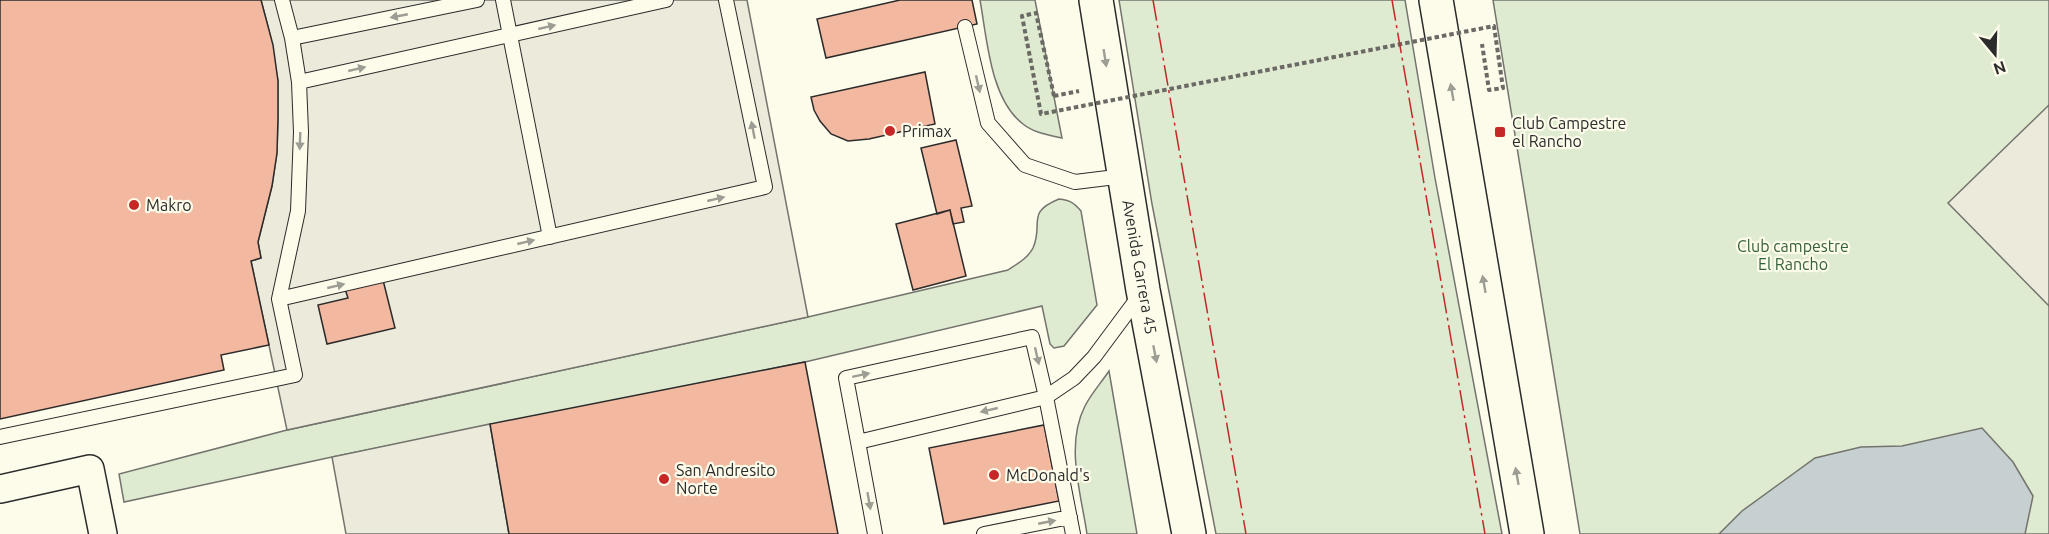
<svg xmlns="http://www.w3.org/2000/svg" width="2049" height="534" viewBox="0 0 2049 534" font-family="Ubuntu,sans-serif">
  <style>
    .green { fill: #deebd1; stroke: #74746e; stroke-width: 1.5 }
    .parking { fill: #eceadb; stroke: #74746e; stroke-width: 1.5 }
    .water { fill: #c7d0d0; stroke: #74746e; stroke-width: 1.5 }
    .building { fill: #f2b8a0; stroke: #2b2b2b; stroke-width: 1.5 }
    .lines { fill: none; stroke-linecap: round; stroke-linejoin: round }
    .service-casing { stroke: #2b2b2b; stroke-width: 16 }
    .minor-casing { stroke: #2b2b2b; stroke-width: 30 }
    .trunk-casing { stroke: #2b2b2b; stroke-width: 36 }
    .path { stroke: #6a6964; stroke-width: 4; stroke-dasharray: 4.5 3; stroke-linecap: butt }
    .service { stroke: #fdfbea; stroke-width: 14 }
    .minor { stroke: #fdfbea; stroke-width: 27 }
    .trunk { stroke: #fdfbea; stroke-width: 33 }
    .path-bridge { stroke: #6a6964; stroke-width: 4; stroke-dasharray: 4.5 3; stroke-linecap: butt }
    .power { stroke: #c62828; stroke-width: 1.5; stroke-dasharray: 21 4.5 3 4.5; stroke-linecap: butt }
    .oneway { fill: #9e9d94 }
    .poi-dot { fill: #c62828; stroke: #fdfbea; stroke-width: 2 }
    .labels { text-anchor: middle; stroke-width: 4.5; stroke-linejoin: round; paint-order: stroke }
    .poi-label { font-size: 16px; fill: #2b2b2b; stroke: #fdfbea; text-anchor: start }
    .park-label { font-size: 16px; fill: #34623c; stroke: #fdfbea }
    .street-label { font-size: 16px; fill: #2b2b2b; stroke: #fdfbea }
  </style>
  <rect width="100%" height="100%" fill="#fdfbea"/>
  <path class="green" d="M 980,0 L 1035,0 L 1062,138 C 1049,135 1034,133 1023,124 C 990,99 987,38 980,0 Z
    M 1119,0 L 1405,0 L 1435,178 L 1502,534 L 1216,534 L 1152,204 Z
    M 1493,0 L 2049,0 L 2049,534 L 1580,534 Z
    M 1059,199 C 1070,200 1074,203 1081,211 L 1097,305 L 1064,346 L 1054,348 L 1050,344 L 1042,306 L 805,362 L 332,457 L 124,502 L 119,474 L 287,430 L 808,317 L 1008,270 C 1017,264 1028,258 1033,248 C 1044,223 1025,213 1059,199 Z
    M 1109,371 L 1137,534 L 1087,534 C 1081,493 1065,445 1085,406 C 1091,394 1101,383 1109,371 Z"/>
  <path class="parking" d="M 261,0 L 747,0 L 808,317 L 287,430 L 251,261 L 261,258 L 258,242 L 272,186 L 277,153 L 278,118 L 278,81 L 269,31 Z
    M 2049,105 L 2049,306 L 1948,203 Z
    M 490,424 L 509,534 L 346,534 L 332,457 Z"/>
  <path class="water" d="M 1982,428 L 2013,462 L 2033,496 L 2025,534 L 1719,534 L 1742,511 L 1815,458 L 1861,447 L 1902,446 Z"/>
  <path class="building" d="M 0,0 L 261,0 L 273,45 L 278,81 L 278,118 L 277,153 L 272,186 L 258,242 L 261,258 L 251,261 L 269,345 L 221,355 L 224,370 L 0,419 Z
    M 900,0 L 972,0 L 977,24 L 826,58 L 817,19 Z
    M 925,72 L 935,124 L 869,139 L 848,141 L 831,134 L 820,121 L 814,110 L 811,97 Z
    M 956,140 L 972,206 L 961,208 L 964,222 L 953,224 L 950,210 L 937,214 L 921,148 Z
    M 950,210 L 966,276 L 913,290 L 896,224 Z
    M 383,280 L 395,328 L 327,344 L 318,305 L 348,298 L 345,289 Z
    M 805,362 L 838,534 L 509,534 L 490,424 Z
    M 1044,425 L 1059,501 L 944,524 L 929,448 Z"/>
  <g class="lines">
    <g class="service-casing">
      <path id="service" d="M 503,0 L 550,237
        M 965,27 L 988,123 L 1025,165 L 1075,182 L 1124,176
        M 292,38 L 477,0
        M 299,82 L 666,0
        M 279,299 L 765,187 L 726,0
        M 0,437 L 295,375 L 279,299 L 298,211 L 301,132 L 299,82 L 292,38 L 282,0
        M 858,442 L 846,378 L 1032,337 L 1046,397 L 1073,534
        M 875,534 L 858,442 L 1046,397 L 1074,378 L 1094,357 L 1140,295
        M 984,534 L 1070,517"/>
    </g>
    <g class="minor-casing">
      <path id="minor" d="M 0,489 L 90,469 L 103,534"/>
    </g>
    <g class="trunk-casing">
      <path id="trunk" d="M 1096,0 L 1143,290 L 1189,534
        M 1436,0 L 1527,534"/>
    </g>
    <path class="path" d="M 1054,96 L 1079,91"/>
    <use href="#service" class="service"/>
    <use href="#minor" class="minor"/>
    <use href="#trunk" class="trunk"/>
    <path class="path-bridge" d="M 1054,96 L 1036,13 L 1022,16 L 1041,114 L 1494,26 L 1503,88 L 1489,90 L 1482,44"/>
    <path class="power" d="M 1153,0 L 1246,534
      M 1392,0 L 1485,534"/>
  </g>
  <defs><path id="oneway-solid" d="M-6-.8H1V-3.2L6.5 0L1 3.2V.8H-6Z" transform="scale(1.5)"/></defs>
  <g class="oneway">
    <use href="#oneway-solid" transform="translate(399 16) rotate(169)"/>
    <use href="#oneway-solid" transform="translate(547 27) rotate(-13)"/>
    <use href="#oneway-solid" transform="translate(1105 58) rotate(81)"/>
    <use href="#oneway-solid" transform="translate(357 69) rotate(-13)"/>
    <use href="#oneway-solid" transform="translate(978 84) rotate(77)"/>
    <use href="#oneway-solid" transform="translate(1452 92) rotate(-100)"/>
    <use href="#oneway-solid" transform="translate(753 130) rotate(-101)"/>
    <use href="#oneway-solid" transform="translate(300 141) rotate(92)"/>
    <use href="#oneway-solid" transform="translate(716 199) rotate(-13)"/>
    <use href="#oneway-solid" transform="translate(526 242) rotate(-13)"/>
    <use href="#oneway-solid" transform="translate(1484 284) rotate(-100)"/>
    <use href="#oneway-solid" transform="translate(336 286) rotate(-13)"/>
    <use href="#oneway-solid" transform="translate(1155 354) rotate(79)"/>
    <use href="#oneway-solid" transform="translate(1037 356) rotate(77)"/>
    <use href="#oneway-solid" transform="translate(861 375) rotate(-12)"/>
    <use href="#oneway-solid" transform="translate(989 410) rotate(167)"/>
    <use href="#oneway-solid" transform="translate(1517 476) rotate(-100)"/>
    <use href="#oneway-solid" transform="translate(869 501) rotate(80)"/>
    <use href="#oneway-solid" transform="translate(1047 522) rotate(-11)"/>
  </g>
  <g class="poi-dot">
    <circle cx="890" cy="131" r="6"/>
    <rect x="1494" y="126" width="12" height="12" rx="3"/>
    <circle cx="134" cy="205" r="6"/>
    <circle cx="994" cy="475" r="6"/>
    <circle cx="664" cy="479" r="6"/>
  </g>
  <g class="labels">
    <g class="poi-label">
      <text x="1512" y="129">Club Campestre<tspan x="1512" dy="18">el Rancho</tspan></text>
      <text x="902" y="137">Primax</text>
      <text x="146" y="211">Makro</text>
      <text x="676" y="476">San Andresito<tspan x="676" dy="18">Norte</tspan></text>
      <text x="1006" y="481">McDonald's</text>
    </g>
    <g class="park-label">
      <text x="1793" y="252">Club campestre<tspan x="1793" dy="18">El Rancho</tspan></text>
    </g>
    <g class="street-label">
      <text transform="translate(1140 267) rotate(80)" y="6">Avenida Carrera 45</text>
    </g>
  </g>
  <g transform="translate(1995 54) rotate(161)" stroke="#fdfbea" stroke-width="4.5" paint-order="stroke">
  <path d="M0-4.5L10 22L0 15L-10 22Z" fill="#2b2b2b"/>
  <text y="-9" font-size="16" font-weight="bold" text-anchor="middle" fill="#2b2b2b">N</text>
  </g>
</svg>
